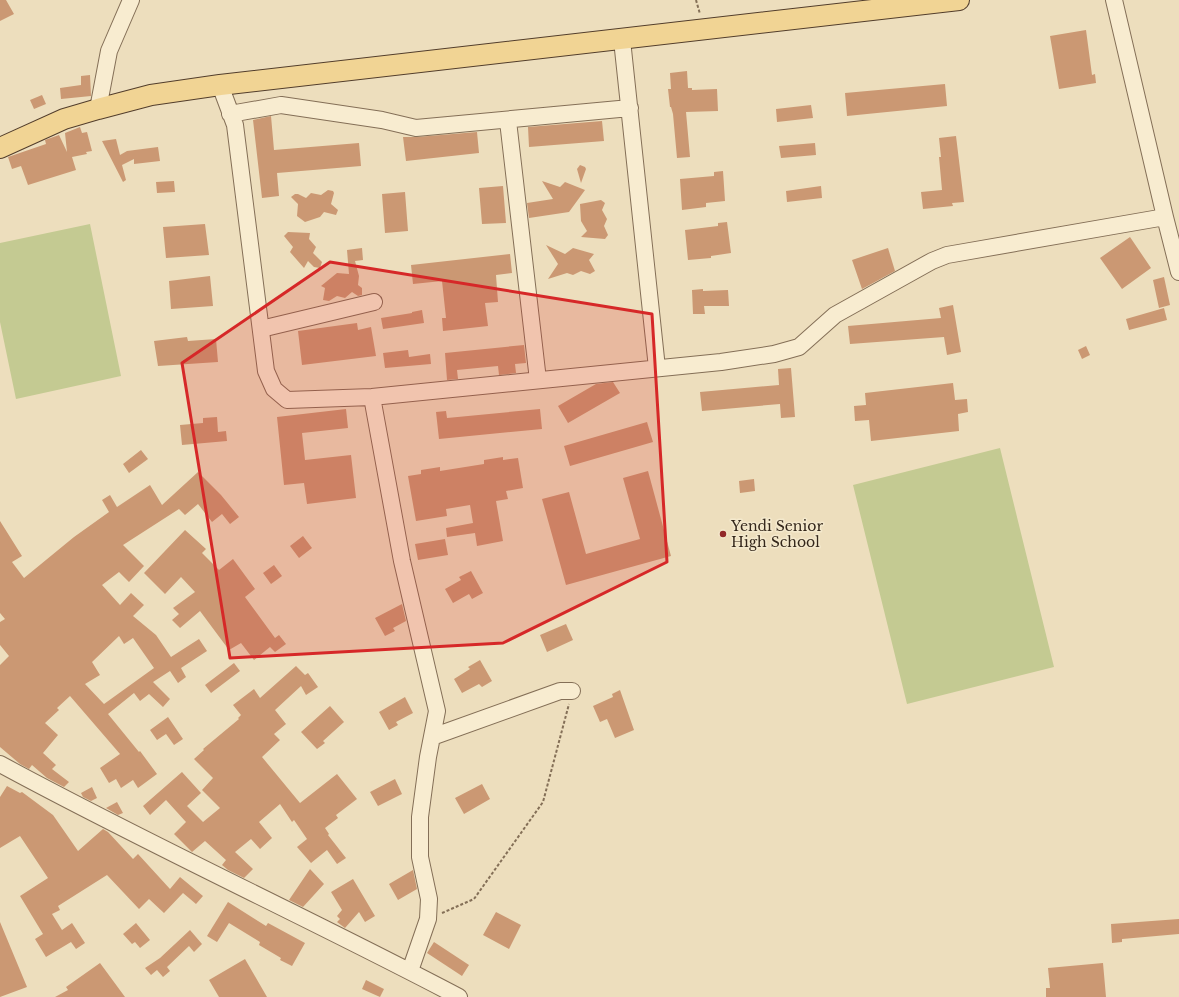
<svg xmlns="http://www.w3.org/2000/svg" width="1179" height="997" viewBox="0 0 1179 997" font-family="'Libre Baskerville',serif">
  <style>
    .pitch { fill: #c4ca92 }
    .building { fill: #cb9873; fill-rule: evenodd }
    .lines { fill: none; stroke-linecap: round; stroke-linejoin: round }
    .minor-casing { stroke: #846f57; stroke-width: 18 }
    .major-casing { stroke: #523d2b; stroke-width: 22 }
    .path { stroke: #846f57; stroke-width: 2; stroke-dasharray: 3 2; stroke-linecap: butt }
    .minor { stroke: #f8ecd0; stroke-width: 16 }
    .major { stroke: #f1d494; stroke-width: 20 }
    .marked { fill: #d62828; fill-opacity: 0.2; stroke: #d62828; stroke-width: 3; stroke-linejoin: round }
    .poi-dot { fill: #922829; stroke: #f4e9cd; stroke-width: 1.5 }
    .labels { text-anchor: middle; stroke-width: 3; stroke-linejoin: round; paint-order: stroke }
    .poi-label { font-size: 14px; fill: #34271b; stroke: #f4e9cd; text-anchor: start }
  </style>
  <rect width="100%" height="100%" fill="#eddebd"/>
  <path class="pitch" d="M 90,224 L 121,376 L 16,399 L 0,322 L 0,243 Z
    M 1000,448 L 1054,667 L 907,704 L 853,485 Z"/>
  <path class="building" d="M 0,0 L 6,0 L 14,14 L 0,21 Z
    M 1086,30 L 1092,75 L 1095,74 L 1096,83 L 1059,89 L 1050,36 Z
    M 687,71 L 688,88 L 692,88 L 692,90 L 717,89 L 718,111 L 686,112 L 690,157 L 677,158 L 673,114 L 671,107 L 670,107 L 668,89 L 671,89 L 670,73 Z
    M 90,75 L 91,96 L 61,99 L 60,88 L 81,85 L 81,76 Z
    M 945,84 L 947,106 L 847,116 L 845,93 Z
    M 42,95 L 46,104 L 34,109 L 30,100 Z
    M 811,105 L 813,118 L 777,122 L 776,109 Z
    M 271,116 L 274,150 L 359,143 L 361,166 L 277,173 L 279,196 L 262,198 L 253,120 Z
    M 602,121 L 604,141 L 529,147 L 528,127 Z
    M 80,127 L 82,133 L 87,132 L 92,151 L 86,152 L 87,154 L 72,157 L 76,170 L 28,185 L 21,166 L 12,169 L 8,157 L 46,144 L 45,140 L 59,135 L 67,152 L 65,133 Z
    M 477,132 L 479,153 L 406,161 L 403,137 L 417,137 Z
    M 956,136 L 964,202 L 952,203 L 953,206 L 923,209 L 921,192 L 942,190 L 939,157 L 941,157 L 939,138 Z
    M 116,139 L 120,155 L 127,151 L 158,147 L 160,161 L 134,164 L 134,159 L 122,165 L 126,180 L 123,182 L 102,141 Z
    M 815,143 L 816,155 L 781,158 L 779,146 Z
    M 580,165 L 585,167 L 586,169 L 581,183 L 577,169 Z
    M 723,171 L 725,201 L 706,203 L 706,207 L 682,210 L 680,179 L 714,176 L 714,172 Z
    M 174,181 L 175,192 L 157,193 L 156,182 Z
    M 542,181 L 560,187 L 565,182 L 585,190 L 569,212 L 529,218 L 527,203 L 553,199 Z
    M 503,186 L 506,223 L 482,224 L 479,188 Z
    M 821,186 L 822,198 L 787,202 L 786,191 Z
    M 328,190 L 333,191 L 334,193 L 331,204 L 338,210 L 336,215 L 324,212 L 320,217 L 305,222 L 297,216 L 298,204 L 291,197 L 295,194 L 298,194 L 306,198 L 311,193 L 321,195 Z
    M 405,192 L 408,231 L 385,233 L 382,194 Z
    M 601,200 L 605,203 L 602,210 L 607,219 L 604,226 L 608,235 L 605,239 L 581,237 L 587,231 L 581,221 L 580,204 Z
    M 727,222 L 731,253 L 711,256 L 711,258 L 688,260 L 685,230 L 718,226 L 718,223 Z
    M 205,224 L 209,255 L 166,258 L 163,227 Z
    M 288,232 L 310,233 L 309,239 L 316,247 L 313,253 L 322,262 L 320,268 L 314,267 L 308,261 L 304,268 L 290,252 L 293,247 L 284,236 Z
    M 1130,237 L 1151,268 L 1122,289 L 1100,258 Z
    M 546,245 L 565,254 L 573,248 L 594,254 L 589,260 L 595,271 L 590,274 L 581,271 L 573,275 L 567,273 L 548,279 L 558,264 Z
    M 362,248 L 363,260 L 355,261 L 359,276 L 358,285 L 362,288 L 362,295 L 358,296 L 352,292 L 345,298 L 337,296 L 329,301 L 323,300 L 325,288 L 321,286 L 337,273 L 349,274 L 347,250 Z
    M 888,248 L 895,271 L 862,289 L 852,260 Z
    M 510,254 L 512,273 L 496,275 L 498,302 L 485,303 L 488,326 L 443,331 L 442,318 L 446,318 L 442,281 L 413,284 L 411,265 Z
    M 210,276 L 213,306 L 171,309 L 169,281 Z
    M 1164,277 L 1170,305 L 1159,308 L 1153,280 Z
    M 703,289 L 703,291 L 728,290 L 729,306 L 704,306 L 705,314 L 693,314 L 692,290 Z
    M 953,305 L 961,352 L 947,355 L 944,337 L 850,344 L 848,326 L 941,318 L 939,308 Z
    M 1164,308 L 1167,320 L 1129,330 L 1126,319 Z
    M 422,310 L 424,323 L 383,329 L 381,318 L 412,313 L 412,312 Z
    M 357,323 L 358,330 L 371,327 L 376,356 L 302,365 L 298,331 Z
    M 187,337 L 188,341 L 216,339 L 218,362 L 158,366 L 154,341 Z
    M 524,345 L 526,363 L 515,364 L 516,373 L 499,375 L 498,366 L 457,370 L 458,379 L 447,380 L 445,353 Z
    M 1086,346 L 1090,355 L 1082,359 L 1078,350 Z
    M 408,350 L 409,357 L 430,354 L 431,364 L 385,368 L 383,353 Z
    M 791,368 L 795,417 L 781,418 L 780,404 L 702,411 L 700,392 L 779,385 L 778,369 Z
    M 613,382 L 620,393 L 568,423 L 558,406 L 596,384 Z
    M 953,383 L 955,400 L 967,399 L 968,412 L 958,414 L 959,431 L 871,441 L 869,420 L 855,421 L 854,406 L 866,405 L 865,393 Z
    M 346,409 L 348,428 L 302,433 L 305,460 L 351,455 L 356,498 L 307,504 L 304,483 L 284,485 L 277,417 Z
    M 540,409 L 542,429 L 439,439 L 436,412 L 446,411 L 447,418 Z
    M 217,417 L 218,432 L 226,431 L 227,441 L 182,445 L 180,425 L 203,423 L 203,418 Z
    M 647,422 L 653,442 L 570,466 L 564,446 Z
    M 141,450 L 148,459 L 129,473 L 123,464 Z
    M 503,457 L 503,460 L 518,458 L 523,488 L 506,491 L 508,499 L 496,501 L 503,541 L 477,546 L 475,533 L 447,537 L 446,528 L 473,523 L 470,505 L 446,509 L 447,516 L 416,521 L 408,476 L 421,474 L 421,470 L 440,467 L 440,471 L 484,464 L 484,460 Z
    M 648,471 L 671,556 L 566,585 L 542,499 L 569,492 L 586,554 L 640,539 L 623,478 Z
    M 198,472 L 221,495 L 239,517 L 230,524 L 222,514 L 212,522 L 198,504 L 185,515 L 179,509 L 123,545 L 144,566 L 129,582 L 119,572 L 102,585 L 120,605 L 131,593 L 144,605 L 133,616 L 156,635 L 171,657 L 199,639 L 207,651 L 181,668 L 186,677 L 178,683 L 170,671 L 153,682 L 170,699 L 163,707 L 149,694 L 140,701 L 134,693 L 108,714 L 139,752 L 140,751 L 157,774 L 138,788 L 133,780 L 121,788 L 116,779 L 109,783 L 100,768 L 120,754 L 70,696 L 57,708 L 59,710 L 45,723 L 58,735 L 43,753 L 56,765 L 52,769 L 69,782 L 64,787 L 47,778 L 32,765 L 29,769 L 20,764 L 0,747 L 0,665 L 9,656 L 0,645 L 0,622 L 5,619 L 0,613 L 0,521 L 22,556 L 12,562 L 24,578 L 74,537 L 109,512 L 102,500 L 110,495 L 117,507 L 150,485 L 162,505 ZM 119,636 L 124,644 L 133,638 L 154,668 L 104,704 L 85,684 L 100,675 L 92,662 Z
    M 754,479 L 755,491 L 740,493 L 739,481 Z
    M 185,530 L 206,549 L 202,553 L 219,570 L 233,559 L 255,589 L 245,597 L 275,638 L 279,635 L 286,644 L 275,652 L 270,647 L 254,660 L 241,643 L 229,650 L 200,611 L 180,628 L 172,620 L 179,614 L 173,608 L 195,592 L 181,577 L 165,594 L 144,573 Z
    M 303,536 L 312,548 L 299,558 L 290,546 Z
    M 445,539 L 448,555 L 418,560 L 415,544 Z
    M 274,565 L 282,576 L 271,584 L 263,573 Z
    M 471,571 L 483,593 L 472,599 L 469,594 L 453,603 L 445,589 L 461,580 L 459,577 Z
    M 402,604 L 406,621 L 393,628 L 395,631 L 385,636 L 375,618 Z
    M 566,624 L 573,640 L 547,652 L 540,635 Z
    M 480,660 L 492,681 L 482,687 L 479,684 L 462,693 L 454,679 L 470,669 L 468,667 Z
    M 234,663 L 240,671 L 211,693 L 205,685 Z
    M 296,666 L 305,675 L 308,673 L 318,687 L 306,695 L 301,686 L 275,710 L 286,724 L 274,734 L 280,740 L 262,757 L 300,803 L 337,774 L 357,799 L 336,815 L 338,818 L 325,828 L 329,834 L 328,835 L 346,858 L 337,864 L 327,850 L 311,863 L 297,847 L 307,839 L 294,820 L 292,822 L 280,804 L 259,822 L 272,838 L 260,849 L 251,839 L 235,852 L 253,869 L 244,878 L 228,870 L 222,865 L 226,860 L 205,841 L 192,852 L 174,834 L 186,822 L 166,800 L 150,815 L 143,806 L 182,772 L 201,793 L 187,806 L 203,822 L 220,808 L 202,790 L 213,778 L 194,759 L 204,750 L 203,749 L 239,719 L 238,718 L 241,715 L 233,705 L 254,689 L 260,698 Z
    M 620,690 L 634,730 L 615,738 L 607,719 L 600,722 L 593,706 L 613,697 L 612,694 Z
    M 405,697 L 413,713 L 396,722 L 398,725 L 389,730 L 379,712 Z
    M 330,706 L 344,722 L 323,741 L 325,743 L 317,749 L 301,732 Z
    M 168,717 L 183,739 L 174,745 L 166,734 L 157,740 L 150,730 Z
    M 395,779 L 402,794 L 378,806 L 370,792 Z
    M 482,784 L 490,799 L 464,814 L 455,798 Z
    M 7,786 L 20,793 L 22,792 L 53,815 L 78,851 L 103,829 L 108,832 L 133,859 L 138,854 L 170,889 L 180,877 L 203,896 L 196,904 L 183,893 L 164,913 L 149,899 L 139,909 L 107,875 L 58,906 L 60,910 L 52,914 L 62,930 L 72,923 L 85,943 L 76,949 L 71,942 L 46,957 L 35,939 L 43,934 L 20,896 L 48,878 L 20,836 L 0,848 L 0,797 Z
    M 92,787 L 97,798 L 91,801 L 83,797 L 81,793 Z
    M 117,802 L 123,813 L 118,815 L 106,808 Z
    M 310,869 L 324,884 L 303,907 L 289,900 Z
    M 413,870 L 417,889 L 398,900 L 389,884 Z
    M 353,879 L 375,916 L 365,922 L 359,912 L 345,928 L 337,922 L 340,919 L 337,916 L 342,910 L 331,892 Z
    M 228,902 L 266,926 L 268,923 L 305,943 L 292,966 L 280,960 L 281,958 L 259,945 L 260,942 L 229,923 L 217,942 L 207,936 Z
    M 496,912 L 521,925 L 509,949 L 483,935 Z
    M 1179,919 L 1179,934 L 1122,939 L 1122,942 L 1112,943 L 1111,924 Z
    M 0,922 L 27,987 L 0,997 Z
    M 136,923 L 150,940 L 140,948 L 135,942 L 132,944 L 123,934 Z
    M 190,930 L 202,944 L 194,952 L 189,946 L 167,967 L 170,971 L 163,977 L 157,970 L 151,975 L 145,968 L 160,958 Z
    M 434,942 L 469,965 L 462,976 L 427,953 Z
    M 245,959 L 267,997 L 219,997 L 209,980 Z
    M 100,963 L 125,997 L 55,997 L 68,990 L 66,987 Z
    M 1103,963 L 1106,997 L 1046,997 L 1046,988 L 1050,988 L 1048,968 Z
    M 366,980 L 384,989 L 380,997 L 362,989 Z"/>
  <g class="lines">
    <g class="minor-casing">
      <path id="minor" d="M 1114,0 L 1165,217 L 1179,272
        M 622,40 L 657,368
        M 220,85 L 235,125 L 266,371 L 274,389 L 287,400 L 372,397 L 721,362 L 774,354 L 799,347 L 835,315 L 932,261 L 947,255 L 1165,217
        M 98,109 L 109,51 L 131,0
        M 230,114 L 281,105 L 382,120 L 416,128 L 630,108
        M 508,121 L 538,380
        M 261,329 L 374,302
        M 372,397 L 402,561 L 437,711 L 428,757 L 420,817 L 420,857 L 429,899 L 428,919 L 410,971
        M 432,737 L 560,691 L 572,691
        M 0,764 C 151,846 307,917 459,997"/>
    </g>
    <g class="major-casing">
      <path id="major" d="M 0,148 L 64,119 L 98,109 L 151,95 L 220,85 L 959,0"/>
    </g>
    <path class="path" d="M 696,0 L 700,14
      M 442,913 L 474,899 L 543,802 L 569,704"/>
    <use href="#minor" class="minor"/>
    <use href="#major" class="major"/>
  </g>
  <path class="marked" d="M 330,262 L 652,314 L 667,562 L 503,643 L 230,658 L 182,363 Z"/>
  <circle class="poi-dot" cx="723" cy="534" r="4"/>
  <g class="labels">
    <g class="poi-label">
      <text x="731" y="531">Yendi Senior<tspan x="731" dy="16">High School</tspan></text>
    </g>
  </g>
</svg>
